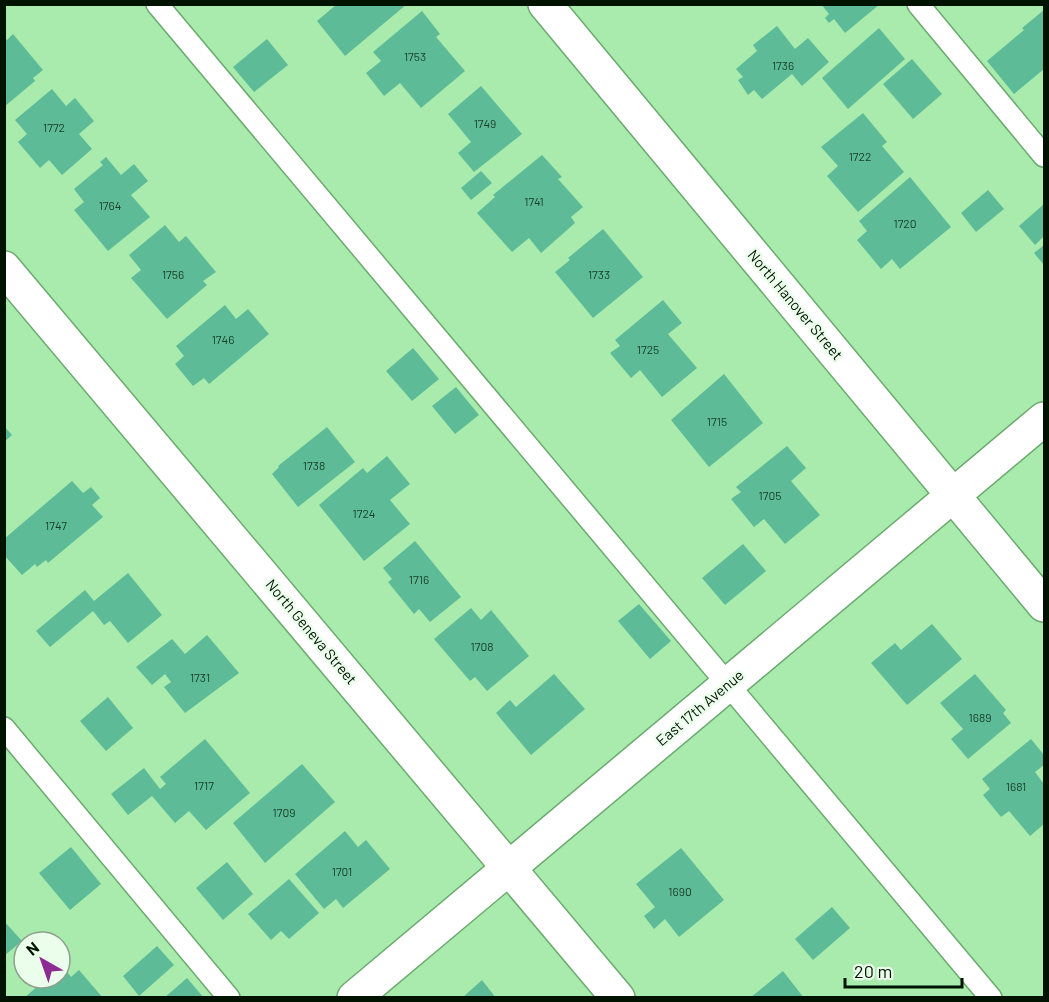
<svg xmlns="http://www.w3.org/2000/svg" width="1049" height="1002" viewBox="0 0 1049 1002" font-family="Barlow,sans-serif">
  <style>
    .building { fill: #5dbc97 }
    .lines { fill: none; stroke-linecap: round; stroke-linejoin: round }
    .service-casing { stroke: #6caa70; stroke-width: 24 }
    .minor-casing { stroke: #6caa70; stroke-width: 36 }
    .tertiary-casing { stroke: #6caa70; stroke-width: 36 }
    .service { stroke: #fff; stroke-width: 21 }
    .minor { stroke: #fff; stroke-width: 33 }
    .tertiary { stroke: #fff; stroke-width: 33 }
    .labels { text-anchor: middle; stroke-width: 5; stroke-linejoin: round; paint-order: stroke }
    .number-label { font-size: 12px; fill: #173d26 }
    .street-label { font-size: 15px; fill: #001301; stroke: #ebfeec }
  </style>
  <rect width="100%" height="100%" fill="#a9eaad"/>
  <path class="building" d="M 337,4 L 407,4 L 345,56 L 317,21 Z
    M 821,4 L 880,4 L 845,33 L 834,19 L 829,23 L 825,18 L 829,14 Z
    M 1044,10 L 1044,69 L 1014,94 L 987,61 L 1024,30 L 1022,28 Z
    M 422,11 L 440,34 L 436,37 L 465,71 L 421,108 L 400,83 L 384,96 L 366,73 L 381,61 L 373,52 Z
    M 777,26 L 795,49 L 808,38 L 829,62 L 802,86 L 792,74 L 762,99 L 754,90 L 748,95 L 738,80 L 743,77 L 736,69 L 757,51 L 753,45 Z
    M 879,28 L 905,59 L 848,109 L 822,78 Z
    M 13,34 L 43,70 L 33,78 L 35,81 L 4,107 L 4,37 L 7,40 Z
    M 267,39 L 288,65 L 254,92 L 233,67 Z
    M 912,59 L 942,94 L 913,119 L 883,84 Z
    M 481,86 L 522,134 L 474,172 L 458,153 L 471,142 L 448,114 Z
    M 52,89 L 66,106 L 75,98 L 94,121 L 79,134 L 92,149 L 62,175 L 49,160 L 40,168 L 18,142 L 27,134 L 15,120 Z
    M 863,113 L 887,142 L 882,146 L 904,172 L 858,212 L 827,176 L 838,166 L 821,147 Z
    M 542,155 L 562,177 L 558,179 L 583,207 L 571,217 L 575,223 L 541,253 L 529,238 L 512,252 L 477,213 L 495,197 L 493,195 Z
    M 106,157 L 121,175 L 134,164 L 148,181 L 131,195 L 150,217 L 108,251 L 74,210 L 84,202 L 74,189 L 103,165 L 100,162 Z
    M 481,171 L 492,183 L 471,200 L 461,188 Z
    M 910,177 L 951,227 L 900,269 L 892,259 L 881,269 L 857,240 L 867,231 L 859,221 Z
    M 988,190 L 1004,209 L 976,232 L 961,213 Z
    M 1044,204 L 1044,236 L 1035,245 L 1019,226 Z
    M 165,225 L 179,242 L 186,236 L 216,272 L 203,281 L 207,285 L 167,319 L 131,278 L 141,270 L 129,255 Z
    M 603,229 L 643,277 L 593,318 L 555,272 L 570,260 L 568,258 Z
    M 1044,245 L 1044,265 L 1034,253 Z
    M 663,300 L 682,323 L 668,334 L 697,368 L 662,397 L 640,370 L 631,378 L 610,353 L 620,346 L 615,340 Z
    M 225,305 L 236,319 L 248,309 L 269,334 L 209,384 L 204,378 L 193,386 L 175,364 L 184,356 L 176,346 Z
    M 413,348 L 439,379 L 412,401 L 386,371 Z
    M 724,374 L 763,423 L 709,467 L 671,420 Z
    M 456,387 L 479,415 L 455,434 L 432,406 Z
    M 4,426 L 12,435 L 4,442 Z
    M 327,427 L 355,462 L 298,507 L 272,474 L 279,467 L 278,466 Z
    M 787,446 L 806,468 L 791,481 L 820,515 L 785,544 L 764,519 L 754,527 L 731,499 L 741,492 L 736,487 Z
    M 387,456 L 410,484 L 390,500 L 410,524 L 364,561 L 319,505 L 363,468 L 367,473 Z
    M 72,481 L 83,493 L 91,487 L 100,498 L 92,505 L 103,517 L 48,563 L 46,560 L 37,567 L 35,564 L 22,575 L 4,555 L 4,539 Z
    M 415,541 L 461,597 L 430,622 L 419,609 L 414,614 L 388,582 L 392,579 L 383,568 Z
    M 743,544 L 766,571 L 725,605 L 702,578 Z
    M 128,573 L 162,615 L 128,643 L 110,621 L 104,625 L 93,611 L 50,647 L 36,631 L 85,590 L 94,601 Z
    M 639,604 L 671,641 L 650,659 L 618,621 Z
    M 471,608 L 481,620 L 491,610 L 529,656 L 487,691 L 475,677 L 470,681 L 434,639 Z
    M 932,624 L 962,659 L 907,705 L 871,663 L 895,643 L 901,650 Z
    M 207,635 L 239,673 L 185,713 L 164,687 L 171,682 L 165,674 L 152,685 L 136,667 L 172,639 L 185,654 Z
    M 554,674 L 585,709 L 531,755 L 496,713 L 510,700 L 516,707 Z
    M 975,674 L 1006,710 L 1003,713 L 1011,723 L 968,759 L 951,739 L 963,729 L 940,703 Z
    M 108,697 L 133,728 L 106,751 L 80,721 Z
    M 205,739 L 250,793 L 206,830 L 189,811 L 175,823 L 152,796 L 128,815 L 111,794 L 144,768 L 160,789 L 166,784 L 160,777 Z
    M 1031,739 L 1044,755 L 1044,765 L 1035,772 L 1044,784 L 1044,824 L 1030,836 L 1009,811 L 1001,817 L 983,795 L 990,789 L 982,779 Z
    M 302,764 L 335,802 L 265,863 L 233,823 Z
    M 345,831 L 358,847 L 366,840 L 390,869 L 343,908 L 336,899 L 324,909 L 295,874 Z
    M 71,847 L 101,884 L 70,910 L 39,873 Z
    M 681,848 L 724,900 L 679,937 L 665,919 L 654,929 L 644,916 L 655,907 L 636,884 Z
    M 227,862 L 253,894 L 223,920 L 196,888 Z
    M 289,879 L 319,913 L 289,939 L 281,931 L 271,940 L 248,914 Z
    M 832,907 L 850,928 L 813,960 L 795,939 Z
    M 4,921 L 22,941 L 4,956 Z
    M 157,946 L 174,965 L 139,996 L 123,976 Z
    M 62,965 L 71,977 L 79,970 L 103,998 L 24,998 L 47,978 L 60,978 Z
    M 783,971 L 804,998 L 750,998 Z
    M 187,978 L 204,998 L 164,998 Z
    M 482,980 L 496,998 L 462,998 Z"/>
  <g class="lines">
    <g class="service-casing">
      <path id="service" d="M 157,4 L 991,998
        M 918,4 L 1044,156
        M 4,728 L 229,998"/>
    </g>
    <g class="minor-casing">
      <path id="minor" d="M 545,4 L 1044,605
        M 4,268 L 618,998"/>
    </g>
    <g class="tertiary-casing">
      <path id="tertiary" d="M 354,998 L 1044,419"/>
    </g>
    <use href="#service" class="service"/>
    <use href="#minor" class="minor"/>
    <use href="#tertiary" class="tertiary"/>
  </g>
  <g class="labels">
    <g class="number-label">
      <text x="415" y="61">1753</text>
      <text x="783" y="70">1736</text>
      <text x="485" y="128">1749</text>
      <text x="54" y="132">1772</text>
      <text x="860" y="161">1722</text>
      <text x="534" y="206">1741</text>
      <text x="110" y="210">1764</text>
      <text x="905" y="228">1720</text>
      <text x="173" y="279">1756</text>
      <text x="599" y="279">1733</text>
      <text x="223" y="344">1746</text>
      <text x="648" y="354">1725</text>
      <text x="717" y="426">1715</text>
      <text x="314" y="470">1738</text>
      <text x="770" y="500">1705</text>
      <text x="364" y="518">1724</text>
      <text x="56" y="530">1747</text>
      <text x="419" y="584">1716</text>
      <text x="482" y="651">1708</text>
      <text x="200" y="682">1731</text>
      <text x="980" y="722">1689</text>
      <text x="204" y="790">1717</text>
      <text x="1016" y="791">1681</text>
      <text x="284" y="817">1709</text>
      <text x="342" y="876">1701</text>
      <text x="680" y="896">1690</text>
    </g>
    <g class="street-label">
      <text transform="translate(795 305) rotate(50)" y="5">North Hanover Street</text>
      <text transform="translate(311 632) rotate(50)" y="5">North Geneva Street</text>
      <text transform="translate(700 708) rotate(-40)" y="5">East 17th Avenue</text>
    </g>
  </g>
  <rect width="1049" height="1002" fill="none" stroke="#001301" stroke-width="12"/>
  <g transform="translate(42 960) rotate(320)"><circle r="28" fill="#ebfeec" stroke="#8da08e" stroke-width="1.5"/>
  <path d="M0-4.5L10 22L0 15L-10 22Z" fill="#8e2b92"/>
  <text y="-9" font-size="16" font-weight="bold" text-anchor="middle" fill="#001301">N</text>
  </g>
  <path d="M845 978v9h117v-9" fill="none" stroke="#001301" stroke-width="3"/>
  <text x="854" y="978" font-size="18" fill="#001301" stroke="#ebfeec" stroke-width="4.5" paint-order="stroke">20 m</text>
</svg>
